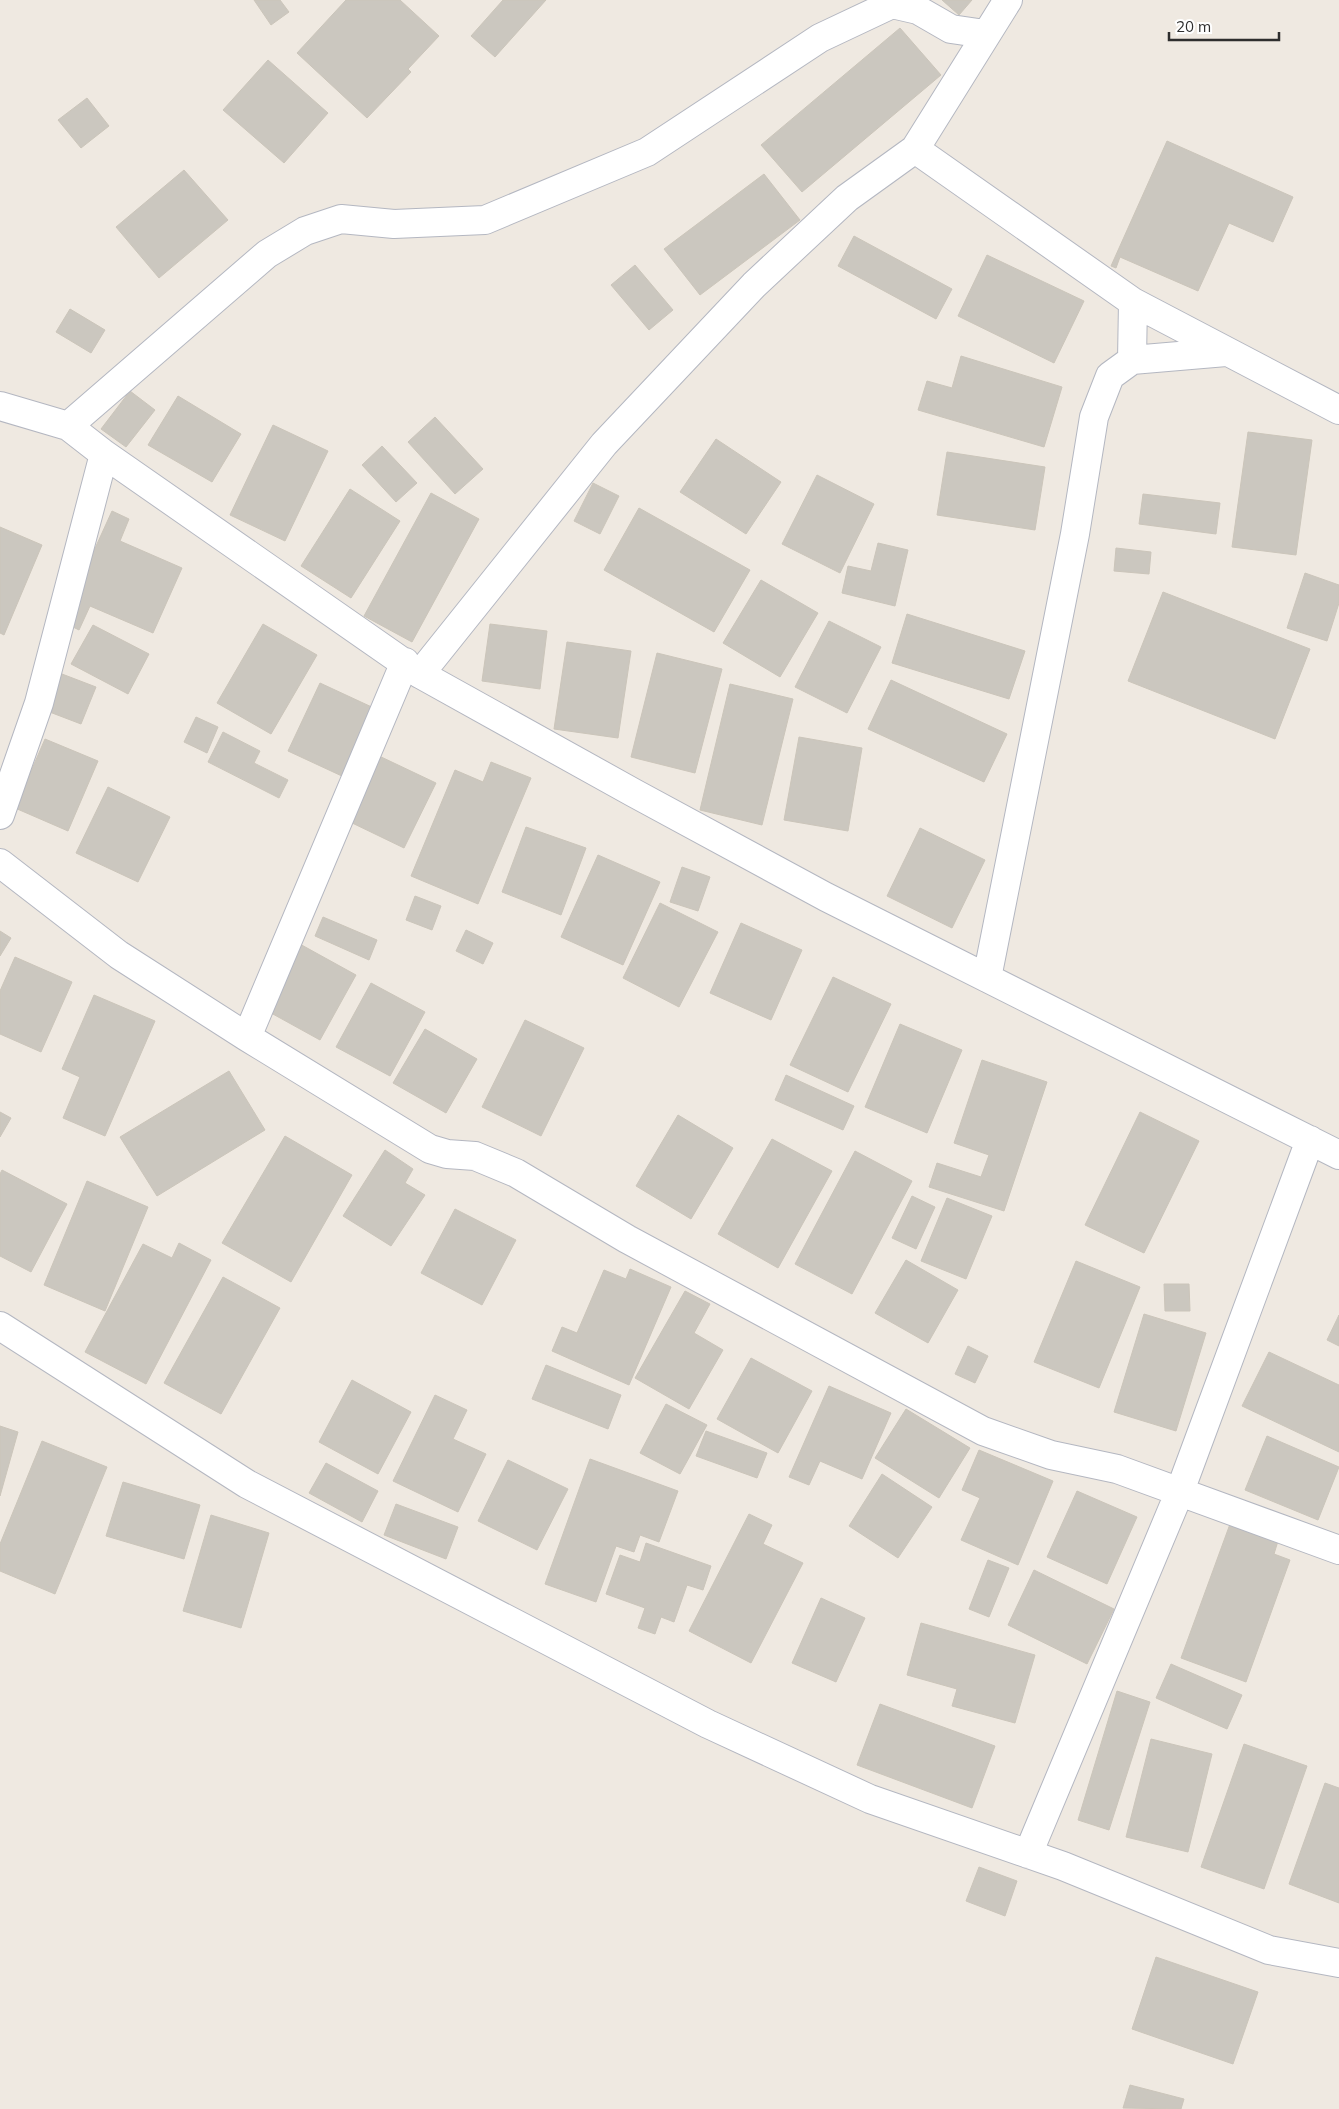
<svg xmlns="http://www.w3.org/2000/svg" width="1339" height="2109" viewBox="0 0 1339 2109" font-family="Mulish,sans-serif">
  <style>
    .building { fill: #cbc7bf; stroke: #cbc5ba }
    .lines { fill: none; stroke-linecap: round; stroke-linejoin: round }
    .minor-casing { stroke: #b4b7c1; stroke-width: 30 }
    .minor { stroke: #fff; stroke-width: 28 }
  </style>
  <rect width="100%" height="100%" fill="#efe9e1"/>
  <path class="building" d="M 254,0 L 280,0 L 289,12 L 271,25 Z
    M 346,0 L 400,0 L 439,36 L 408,69 L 411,72 L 367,118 L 297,53 Z
    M 503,0 L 546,0 L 495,57 L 471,36 Z
    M 942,0 L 972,0 L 959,15 Z
    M 900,28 L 941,75 L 802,192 L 761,145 Z
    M 268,60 L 328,113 L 284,163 L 223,110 Z
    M 87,98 L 109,126 L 81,148 L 58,120 Z
    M 1167,141 L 1293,197 L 1273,242 L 1229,223 L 1198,291 L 1120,257 L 1116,268 L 1111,266 Z
    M 184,170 L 228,220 L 159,278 L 116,227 Z
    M 764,174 L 800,220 L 700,295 L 664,249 Z
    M 854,236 L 952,289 L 936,319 L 838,266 Z
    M 987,255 L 1084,301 L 1054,363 L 958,316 Z
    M 635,265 L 673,310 L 649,330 L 611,285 Z
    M 70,309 L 105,330 L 91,353 L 56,332 Z
    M 961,356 L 1062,387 L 1044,447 L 918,410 L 927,381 L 952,388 Z
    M 130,391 L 155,410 L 126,447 L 101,429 Z
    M 178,396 L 241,434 L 212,482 L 148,445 Z
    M 435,417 L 483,469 L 455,494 L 408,442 Z
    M 273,425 L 328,451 L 285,541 L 230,515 Z
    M 1248,432 L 1312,440 L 1296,555 L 1232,547 Z
    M 716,439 L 781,482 L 746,534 L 680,492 Z
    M 382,446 L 417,483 L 396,502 L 362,465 Z
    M 947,452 L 1045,467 L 1035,530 L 937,515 Z
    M 817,475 L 874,504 L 840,573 L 782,544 Z
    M 593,483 L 619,496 L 600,534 L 574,521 Z
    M 350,489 L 400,521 L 351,598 L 301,566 Z
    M 431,493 L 479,519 L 412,642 L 364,616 Z
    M 1143,494 L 1220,503 L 1216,534 L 1139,524 Z
    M 639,508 L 750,570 L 714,632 L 604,570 Z
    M 112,511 L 129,519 L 120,541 L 182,568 L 153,633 L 90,606 L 79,630 L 65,623 L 90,568 L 87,566 Z
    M 0,527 L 42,545 L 4,635 L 0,633 Z
    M 878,543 L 908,550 L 895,606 L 842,593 L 848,566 L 871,571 Z
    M 1116,548 L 1151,552 L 1149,574 L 1114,571 Z
    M 1305,573 L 1339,585 L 1339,603 L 1327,641 L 1287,628 Z
    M 761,580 L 818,613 L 780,677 L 723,643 Z
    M 1163,592 L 1310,649 L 1275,739 L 1128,681 Z
    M 907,614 L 1025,651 L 1009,699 L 892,663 Z
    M 829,621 L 881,647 L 847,713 L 795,687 Z
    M 263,624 L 317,655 L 271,734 L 217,703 Z
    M 490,624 L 547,631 L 540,689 L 482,681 Z
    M 93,625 L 149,654 L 128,694 L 71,664 Z
    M 567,642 L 631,651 L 618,738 L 554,729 Z
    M 657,653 L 722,669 L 695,773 L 631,757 Z
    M 62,674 L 96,687 L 81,724 L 47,711 Z
    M 891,680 L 1007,734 L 984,782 L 868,729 Z
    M 320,683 L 376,709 L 344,777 L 288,751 Z
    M 730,684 L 793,699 L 762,825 L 700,810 Z
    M 196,717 L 218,727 L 207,753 L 184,742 Z
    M 223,732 L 260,751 L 254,763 L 288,780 L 279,798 L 208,762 Z
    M 799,737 L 862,748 L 848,831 L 784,820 Z
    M 45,739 L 98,761 L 68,831 L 15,808 Z
    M 377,755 L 436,783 L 404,848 L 346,820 Z
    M 491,762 L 531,778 L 478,904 L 411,876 L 455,770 L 483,782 Z
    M 108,787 L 170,817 L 138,882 L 76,853 Z
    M 526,827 L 586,848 L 561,915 L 502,892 Z
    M 920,828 L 985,860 L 952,928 L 887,896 Z
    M 598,855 L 660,882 L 623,965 L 561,937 Z
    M 682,867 L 710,877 L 698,911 L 670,902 Z
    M 415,896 L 441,906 L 432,930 L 406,920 Z
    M 660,903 L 718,932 L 679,1007 L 623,978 Z
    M 323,917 L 377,940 L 369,960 L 315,936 Z
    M 741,923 L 802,950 L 771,1020 L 710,993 Z
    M 466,930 L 493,943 L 483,964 L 456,951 Z
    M 0,931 L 11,938 L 0,956 Z
    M 298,943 L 356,975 L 320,1040 L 262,1008 Z
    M 15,957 L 72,982 L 41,1052 L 0,1034 L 0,991 Z
    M 833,977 L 891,1004 L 848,1092 L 790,1065 Z
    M 371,983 L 425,1012 L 390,1076 L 336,1047 Z
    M 94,995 L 155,1021 L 105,1136 L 63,1118 L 80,1077 L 62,1069 Z
    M 525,1020 L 584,1048 L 541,1136 L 482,1107 Z
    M 900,1024 L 962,1050 L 927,1133 L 865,1107 Z
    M 425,1029 L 477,1059 L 446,1113 L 393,1083 Z
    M 982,1060 L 1047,1082 L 1004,1211 L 929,1187 L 937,1163 L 981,1177 L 989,1155 L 954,1143 Z
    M 229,1071 L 265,1130 L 157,1196 L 120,1137 Z
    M 786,1075 L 854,1106 L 843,1130 L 775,1100 Z
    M 0,1112 L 11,1118 L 0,1137 Z
    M 1140,1112 L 1199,1141 L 1144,1253 L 1085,1225 Z
    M 678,1115 L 733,1148 L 691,1219 L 636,1186 Z
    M 285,1136 L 352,1175 L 291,1282 L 222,1243 Z
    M 772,1139 L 832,1171 L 778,1268 L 718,1234 Z
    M 385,1150 L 413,1169 L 405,1183 L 425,1195 L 391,1246 L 343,1216 Z
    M 855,1151 L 912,1181 L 852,1294 L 795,1264 Z
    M 2,1170 L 67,1204 L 31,1272 L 0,1256 L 0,1174 Z
    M 87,1181 L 148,1207 L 105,1311 L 44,1285 Z
    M 912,1196 L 935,1207 L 916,1249 L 892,1238 Z
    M 947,1198 L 992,1216 L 966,1279 L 921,1261 Z
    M 455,1209 L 516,1240 L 482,1305 L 421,1273 Z
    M 179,1243 L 211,1260 L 146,1384 L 85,1352 L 143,1244 L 172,1258 Z
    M 906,1260 L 958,1290 L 928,1343 L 875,1313 Z
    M 1076,1261 L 1140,1287 L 1099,1388 L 1034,1362 Z
    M 630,1269 L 671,1287 L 629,1385 L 552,1351 L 562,1327 L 577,1333 L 604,1270 L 626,1279 Z
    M 223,1277 L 280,1308 L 221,1414 L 164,1383 Z
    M 1164,1284 L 1189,1284 L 1190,1311 L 1165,1311 Z
    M 685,1291 L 710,1304 L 694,1333 L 723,1350 L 689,1409 L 635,1378 Z
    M 1144,1314 L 1206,1333 L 1176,1431 L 1114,1412 Z
    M 1339,1315 L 1339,1346 L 1327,1340 Z
    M 968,1346 L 988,1356 L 975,1383 L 955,1374 Z
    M 1269,1352 L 1339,1385 L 1339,1452 L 1242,1406 Z
    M 751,1358 L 812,1391 L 778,1453 L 717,1419 Z
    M 546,1365 L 621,1395 L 608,1429 L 532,1399 Z
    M 352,1380 L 411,1412 L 378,1474 L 319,1442 Z
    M 829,1386 L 891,1413 L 862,1479 L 820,1461 L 809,1485 L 789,1477 Z
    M 435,1395 L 467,1410 L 453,1439 L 486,1454 L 458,1512 L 393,1481 Z
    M 666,1404 L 707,1425 L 680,1474 L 640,1453 Z
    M 906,1409 L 970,1448 L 939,1498 L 875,1458 Z
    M 0,1426 L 18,1432 L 0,1496 Z
    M 706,1431 L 767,1453 L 757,1478 L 696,1456 Z
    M 1267,1436 L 1339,1467 L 1318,1520 L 1245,1490 Z
    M 42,1441 L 107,1467 L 55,1594 L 0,1571 L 0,1544 Z
    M 979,1450 L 1053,1481 L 1018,1565 L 961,1540 L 980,1498 L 962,1490 Z
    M 590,1459 L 678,1491 L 659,1542 L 640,1535 L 634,1552 L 616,1546 L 596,1602 L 545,1584 Z
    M 508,1460 L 568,1489 L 537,1550 L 478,1521 Z
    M 326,1463 L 378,1491 L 362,1522 L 309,1493 Z
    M 882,1474 L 932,1507 L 898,1558 L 849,1526 Z
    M 123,1482 L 200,1505 L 184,1559 L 106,1536 Z
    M 1077,1491 L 1137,1517 L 1107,1584 L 1047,1557 Z
    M 396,1504 L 458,1527 L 446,1559 L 384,1535 Z
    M 749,1514 L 772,1525 L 763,1544 L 803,1563 L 751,1663 L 689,1631 Z
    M 211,1515 L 269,1533 L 241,1628 L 183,1611 Z
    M 1230,1524 L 1278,1541 L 1274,1554 L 1290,1560 L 1246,1682 L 1181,1658 Z
    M 646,1543 L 711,1566 L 703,1590 L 687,1585 L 674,1622 L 661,1617 L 655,1634 L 638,1628 L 645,1608 L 606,1594 L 620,1555 L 640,1562 Z
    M 988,1560 L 1009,1568 L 989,1617 L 969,1609 Z
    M 1034,1570 L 1114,1609 L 1087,1664 L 1008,1625 Z
    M 821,1598 L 865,1618 L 836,1682 L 792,1663 Z
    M 921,1623 L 1035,1655 L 1015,1723 L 952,1706 L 957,1689 L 907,1675 Z
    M 1171,1664 L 1242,1695 L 1227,1729 L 1156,1698 Z
    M 1117,1691 L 1150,1702 L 1109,1830 L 1078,1820 Z
    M 880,1704 L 995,1746 L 972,1808 L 857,1765 Z
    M 1151,1739 L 1212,1754 L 1188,1852 L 1126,1837 Z
    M 1244,1744 L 1307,1766 L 1264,1889 L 1201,1867 Z
    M 1325,1783 L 1339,1788 L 1339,1903 L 1289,1884 Z
    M 979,1867 L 1017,1881 L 1005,1916 L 966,1901 Z
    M 1156,1957 L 1258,1992 L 1233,2064 L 1132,2029 Z
    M 1130,2085 L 1184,2099 L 1181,2109 L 1123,2108 Z"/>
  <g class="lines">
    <g class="minor-casing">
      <path id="minor" d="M 915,149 L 1133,302 L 1339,410
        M 1132,360 L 1133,302
        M 0,406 L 68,426 L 104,454 L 420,674 L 634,793 L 826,897 L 1339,1155
        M 68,426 L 267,254 L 305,231 L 341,219 L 394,224 L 485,220 L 647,152 L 820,38 L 892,4 L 918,10 L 951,29 L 985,34
        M 420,674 L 604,444 L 754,285 L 847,198 L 915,149 L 1008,0
        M 0,815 L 39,703 L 104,454
        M 0,863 L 119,955 L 247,1037 L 430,1149 L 447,1154 L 475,1156 L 516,1173 L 627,1239 L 983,1431 L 1051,1455 L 1117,1469 L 1339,1550
        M 987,978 L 1075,534 L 1094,417 L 1110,376 L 1132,360 L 1226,352
        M 247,1037 L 405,662
        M 0,1326 L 247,1484 L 708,1724 L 870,1799 L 1063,1866 L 1269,1950 L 1339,1963
        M 1028,1854 L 1180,1491 L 1310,1140"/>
    </g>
    <use href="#minor" class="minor"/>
  </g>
  <path d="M1169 32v8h110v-8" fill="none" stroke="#2e2e2e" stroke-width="2.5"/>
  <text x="1176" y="32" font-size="15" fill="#2e2e2e" stroke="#ffffff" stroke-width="4" paint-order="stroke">20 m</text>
</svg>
